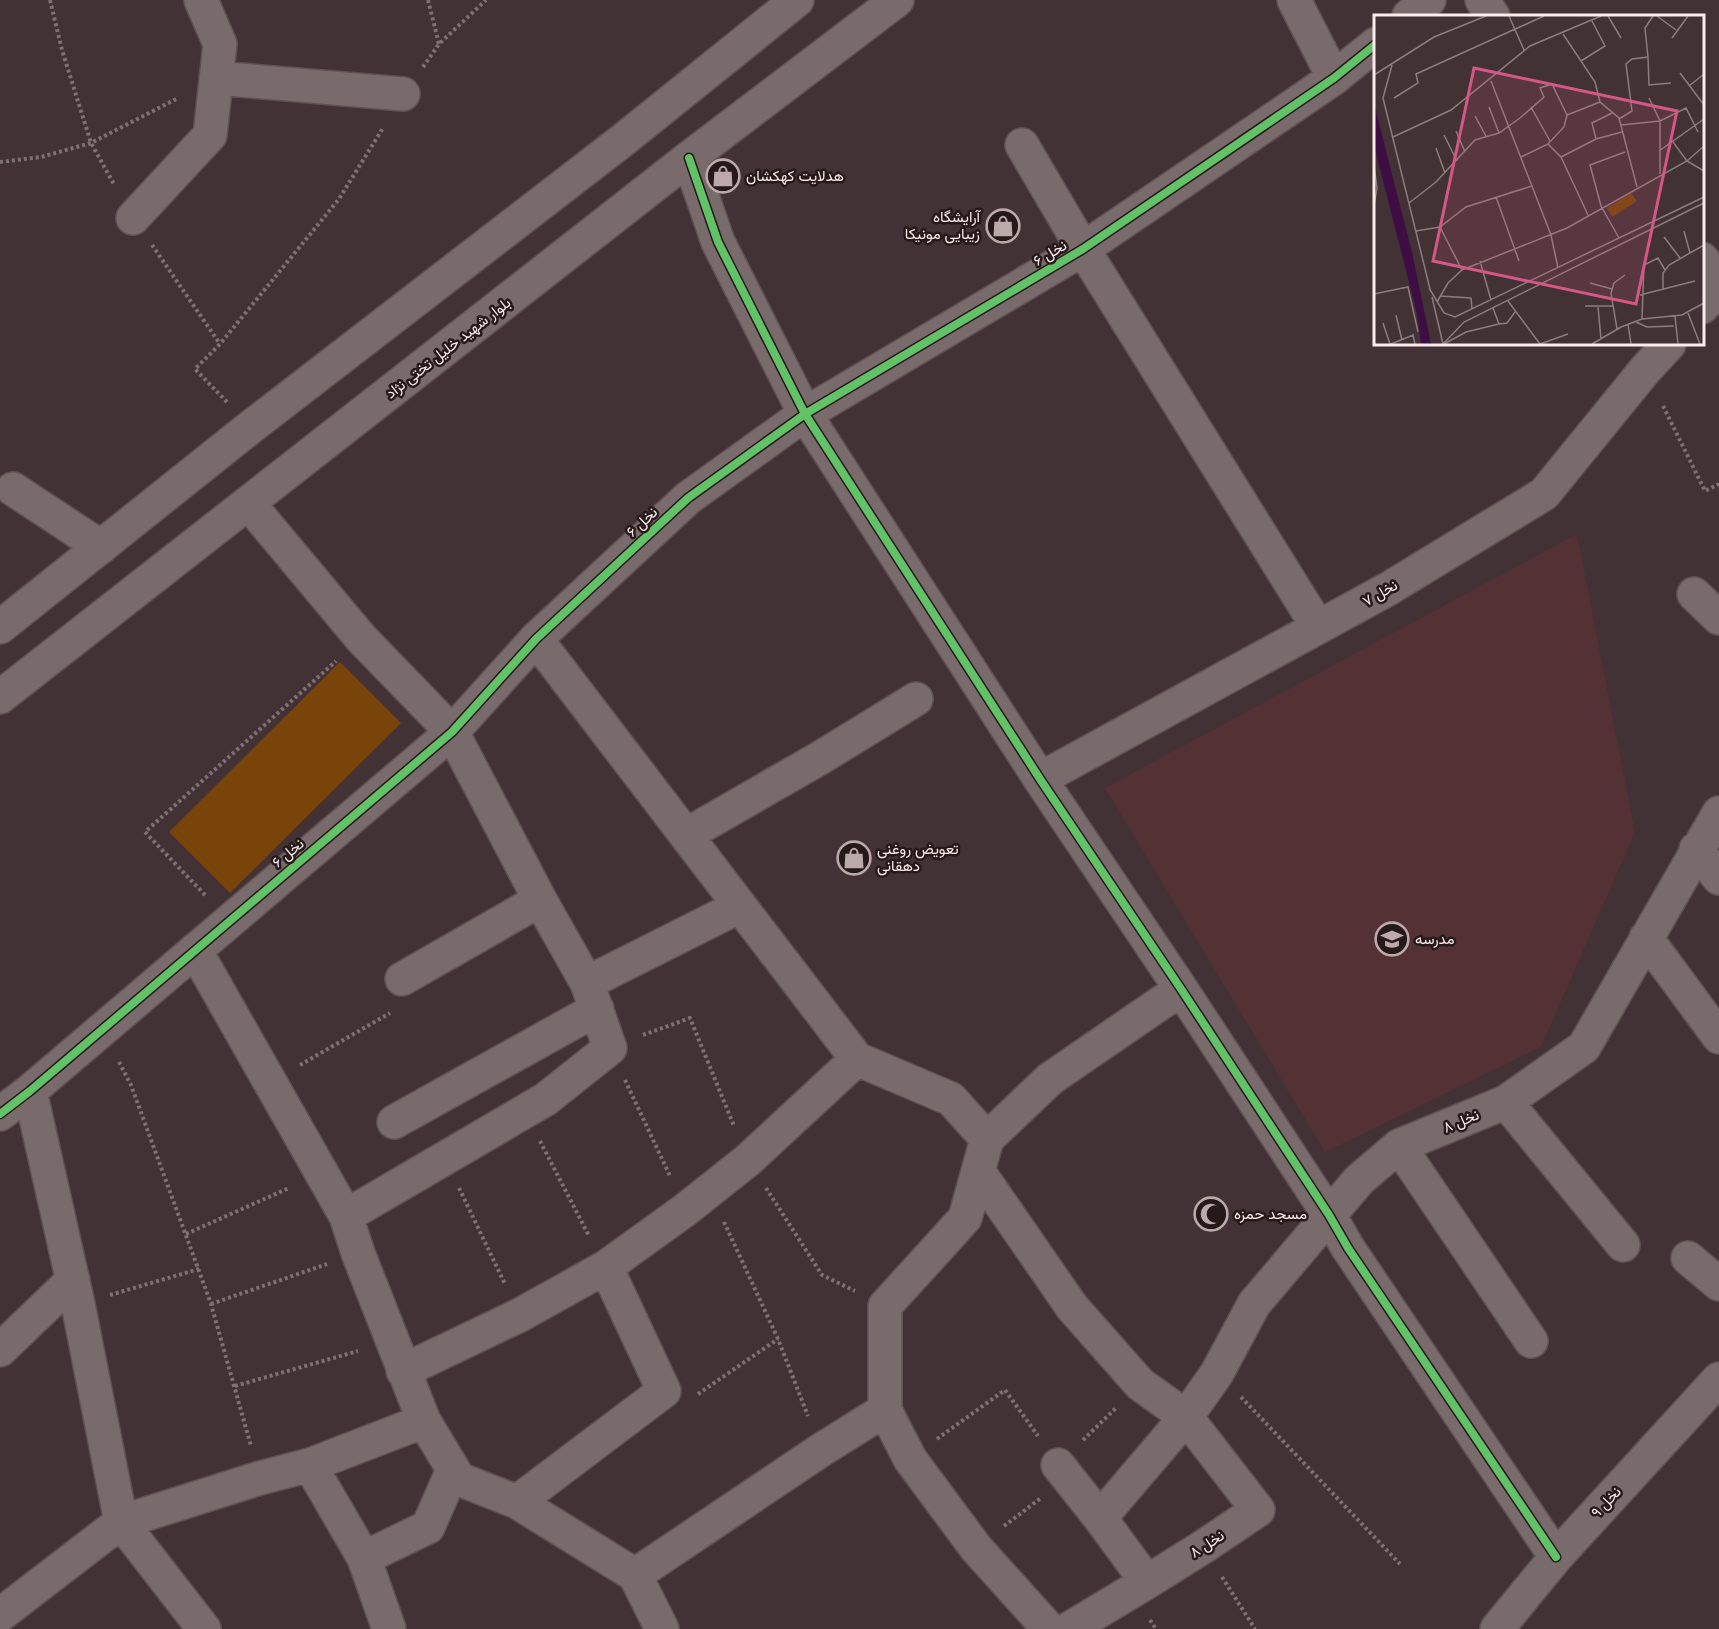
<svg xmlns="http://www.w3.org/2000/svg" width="1719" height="1629" viewBox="0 0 1719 1629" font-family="Mulish,Vazirmatn,sans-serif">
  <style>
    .built { fill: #533135 }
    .green { fill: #78440a }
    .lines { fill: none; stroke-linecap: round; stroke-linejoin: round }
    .minor-casing { stroke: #5f5153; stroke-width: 36 }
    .path { stroke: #7d7172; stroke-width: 4; stroke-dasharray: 3 3; stroke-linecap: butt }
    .minor { stroke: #796b6c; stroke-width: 33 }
    .cycleway-casing { stroke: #26191a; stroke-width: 11 }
    .cycleway { stroke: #61c268; stroke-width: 8 }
    .labels { text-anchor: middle; stroke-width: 5; stroke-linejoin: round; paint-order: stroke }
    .poi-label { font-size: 15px; fill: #fdeaeb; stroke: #26191a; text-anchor: start }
    .street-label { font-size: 15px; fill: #fdeaeb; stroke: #26191a }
    .inset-road { fill: none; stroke: #8d7c7e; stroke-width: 1.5 }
    .view { fill: #d45786; fill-opacity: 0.15; stroke: #d45786; stroke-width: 3 }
    .inset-edge { fill: none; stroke: #fdeaeb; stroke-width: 3 }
  </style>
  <rect width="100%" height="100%" fill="#433235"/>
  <path class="built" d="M 1577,534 L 1635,832 L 1541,1047 L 1325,1152 L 1105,788 Z"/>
  <path class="green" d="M 340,662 L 401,723 L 230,893 L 169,832 Z"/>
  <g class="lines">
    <g class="minor-casing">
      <path id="minor" d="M 1294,0 L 1334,78
        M 1482,0 L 1493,16
        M 1409,16 L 1429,0
        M 216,78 L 403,94
        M 1022,145 L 1083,249 L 1318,627
        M 689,158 L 718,242 L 805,414 L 1040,779 L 1181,989 L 1329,1215 L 1348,1248 L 1556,1557
        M 133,218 L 210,135 L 220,44 L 201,0
        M 1702,259 L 1719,281
        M 1702,307 L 1719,289
        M 13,489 L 101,547
        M 249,504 L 361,638 L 452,732 L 540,900 L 587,983 L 610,1048 L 546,1099 L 346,1216
        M 1694,594 L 1719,618
        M 0,627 L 252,426 L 623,140 L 797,0
        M 536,639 L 857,1059
        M 0,697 L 689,158 L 897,0
        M 1040,779 L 1388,589 L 1544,494 L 1645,370 L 1669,344
        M 686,835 L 820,758 L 916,699
        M 1696,849 L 1719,878
        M 1646,938 L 1719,1037
        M 195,950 L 346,1216 L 358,1253 L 424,1421 L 459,1479 L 517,1502 L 635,1575 L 662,1629
        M 402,979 L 540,900
        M 587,983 L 740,906
        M 30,1091 L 78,1304 L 121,1522 L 204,1629
        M 1506,1102 L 1623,1245
        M 0,1114 L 30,1091 L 452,732 L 536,639 L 688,498 L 805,414 L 1083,249 L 1334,78 L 1376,44
        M 394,1122 L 597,1009
        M 1399,1146 L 1531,1341
        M 978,1171 L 1072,1307 L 1140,1384 L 1186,1417 L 1258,1510 L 1203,1547 L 1147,1582
        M 1688,1258 L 1719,1284
        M 0,1350 L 73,1280
        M 403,1371 L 520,1315 L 606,1267 L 685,1210 L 748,1160 L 857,1059 L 951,1099 L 987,1139
        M 310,1465 L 364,1558
        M 1058,1465 L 1100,1518
        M 517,1502 L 664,1391 L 606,1267
        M 635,1575 L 821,1450 L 885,1410
        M 0,1615 L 121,1522 L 260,1478 L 310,1465 L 424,1421
        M 389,1629 L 364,1558 L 428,1527 L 453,1470
        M 1049,1629 L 976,1548 L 910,1459 L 885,1410 L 885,1306 L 965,1218 L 987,1139 L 1050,1079 L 1181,989
        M 1069,1629 L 1147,1582 L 1100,1518 L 1186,1417 L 1217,1373 L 1254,1304 L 1359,1180 L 1399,1146 L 1506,1102 L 1584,1047 L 1719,813
        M 1497,1629 L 1556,1557 L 1719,1379"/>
    </g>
    <path class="path" d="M 50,0 L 62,50 L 91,143 L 115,186
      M 428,0 L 439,44
      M 423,67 L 439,44 L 486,0
      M 0,162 L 41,157 L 91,143 L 178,98
      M 152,245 L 220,344
      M 227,402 L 195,369 L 220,344 L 339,199 L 383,128
      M 1663,406 L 1705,491 L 1719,484
      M 205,895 L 145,832 L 336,661
      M 643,1035 L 690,1018 L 734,1126
      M 119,1062 L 131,1085 L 211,1304 L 251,1446
      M 300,1065 L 390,1013
      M 625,1080 L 670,1176
      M 540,1141 L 589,1236
      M 459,1188 L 505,1284
      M 766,1188 L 822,1275 L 855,1291
      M 724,1222 L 778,1339 L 808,1416
      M 186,1234 L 289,1188
      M 110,1295 L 199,1269
      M 211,1304 L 327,1264
      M 235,1386 L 358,1351
      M 698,1394 L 778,1339
      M 1241,1397 L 1400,1564
      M 937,1439 L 1005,1390 L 1038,1436
      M 1083,1440 L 1116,1408
      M 1004,1526 L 1041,1498
      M 1222,1577 L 1255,1629
      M 1150,1620 L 1156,1629"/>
    <use href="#minor" class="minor"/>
    <g class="cycleway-casing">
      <path id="cycleway" d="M 689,158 L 718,242 L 805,414 L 1040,779 L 1181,989 L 1329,1215 L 1348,1248 L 1556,1557
        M 0,1114 L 30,1091 L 452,732 L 536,639 L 688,498 L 805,414 L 1083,249 L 1334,78 L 1376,44"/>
    </g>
    <use href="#cycleway" class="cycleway"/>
  </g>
  <defs>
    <g id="shop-ring" transform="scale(1.725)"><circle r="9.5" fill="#26191a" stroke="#bcaaab" stroke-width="1.5"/><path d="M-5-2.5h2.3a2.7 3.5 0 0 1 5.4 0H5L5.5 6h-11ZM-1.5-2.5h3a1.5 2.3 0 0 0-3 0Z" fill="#bcaaab"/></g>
    <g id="school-ring" transform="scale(1.725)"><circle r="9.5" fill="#26191a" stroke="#bcaaab" stroke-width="1.5"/><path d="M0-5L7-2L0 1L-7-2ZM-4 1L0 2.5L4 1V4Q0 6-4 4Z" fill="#bcaaab"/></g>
    <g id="mosque-ring" transform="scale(1.725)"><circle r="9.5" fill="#26191a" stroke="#bcaaab" stroke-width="1.5"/><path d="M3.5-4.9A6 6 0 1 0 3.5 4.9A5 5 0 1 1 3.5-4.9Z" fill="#bcaaab"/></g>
  </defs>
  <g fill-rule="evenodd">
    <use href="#shop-ring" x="723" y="176"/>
    <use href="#shop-ring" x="1003" y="226"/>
    <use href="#shop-ring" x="854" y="858"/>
    <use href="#school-ring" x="1392" y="939"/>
    <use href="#mosque-ring" x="1211" y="1214"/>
  </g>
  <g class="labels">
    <g class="poi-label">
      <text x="746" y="181">هدلایت کهکشان</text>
      <text x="980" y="222" text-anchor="end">آرایشگاه<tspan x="980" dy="17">زیبایی مونیکا</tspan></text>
      <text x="877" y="854">تعویض روغنی<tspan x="877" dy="17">دهقانی</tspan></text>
      <text x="1415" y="944">مدرسه</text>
      <text x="1234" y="1219">مسجد حمزه</text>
    </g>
    <g class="street-label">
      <text transform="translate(1050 253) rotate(-31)" y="5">نخل ۶</text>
      <text transform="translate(448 348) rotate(-38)" y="5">بلوار شهید خلیل تختی نژاد</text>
      <text transform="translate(642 522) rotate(-43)" y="5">نخل ۶</text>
      <text transform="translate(1380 593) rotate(-30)" y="5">نخل ۷</text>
      <text transform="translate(288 853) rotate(-40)" y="5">نخل ۶</text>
      <text transform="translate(1461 1121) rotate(-23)" y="5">نخل ۸</text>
      <text transform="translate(1606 1502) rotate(-47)" y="5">نخل ۹</text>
      <text transform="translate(1207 1544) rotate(-33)" y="5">نخل ۸</text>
    </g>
  </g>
  <g transform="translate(1374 15)">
    <rect width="330" height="330" fill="#433235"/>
    <path d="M 257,178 L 263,186 L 238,202 L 233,193 Z" fill="#78440a"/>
    <path d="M 0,89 L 38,237 L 57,329 L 47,329 L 43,299 L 0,130 Z" fill="#3e0d43"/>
    <path class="inset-road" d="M 135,1 L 150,35M 234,1 L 247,23M 283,1 L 302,15M 189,19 L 221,67 L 226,87 L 245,103 L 263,172M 298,23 L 314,1M 274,42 L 275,70 L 297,68M 207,46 L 231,31 L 218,6M 18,50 L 9,83 L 56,274M 306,58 L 330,90M 0,60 L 60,22 L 112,1M 117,66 L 177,220 L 184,253M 315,71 L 330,59M 20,83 L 44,68 L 42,59 L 170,1M 275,83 L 286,106 L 286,159M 115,92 L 125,118M 157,92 L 176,126M 193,100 L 226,87M 101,101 L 112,121M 245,104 L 258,96 L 252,49 L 258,44 L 274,42 L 271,13 L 279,1M 247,110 L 286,106 L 312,93 L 324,117M 82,116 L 91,137M 70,120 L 83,146M 19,122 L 77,95 L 156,31 L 227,1M 222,124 L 218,108 L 238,98M 299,127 L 313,146 L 330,156M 174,129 L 187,142 L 222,124 L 248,117M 62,133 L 71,158M 285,136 L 330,104M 187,142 L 214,200M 0,150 L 3,173 L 0,191M 122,182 L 145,246M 35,188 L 62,167 L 101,125 L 125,118 L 146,103 L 170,82 L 166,73 L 178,69 L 193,100 L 190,112 L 174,129 L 147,142M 66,212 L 88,255M 42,216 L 66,212 L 92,192 L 158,171M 310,216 L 316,238M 290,222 L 306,243M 245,223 L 227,191 L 216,150 L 251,137M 106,246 L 117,285M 216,268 L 238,274M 55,273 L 70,298 L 81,302 L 330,182M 289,275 L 289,258 L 295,250 L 330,230M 0,279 L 34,272 L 44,317M 266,280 L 321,266M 66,281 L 97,283 L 98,294M 58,282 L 69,329M 134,286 L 166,329M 63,287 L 74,268 L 88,255 L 193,213 L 313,146 L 330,131M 211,291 L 239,291M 224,292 L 227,324M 314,298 L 326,329M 22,300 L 28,325M 301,301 L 304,329M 268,304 L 270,250 L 284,243 L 291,255M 262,307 L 273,312 L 300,311M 9,308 L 16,329M 125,309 L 133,308 L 141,297M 254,309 L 257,329M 243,314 L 237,278 L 240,268 L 251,260M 17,329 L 39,320 L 41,329M 69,329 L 90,307 L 330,188M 70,329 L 92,317 L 125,309 L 119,293M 166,329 L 194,319M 218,329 L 247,312 L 268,304 L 308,300 L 330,288"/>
    <path class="view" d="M 100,53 L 303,96 L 262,289 L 59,246 Z"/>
    <rect width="330" height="330" class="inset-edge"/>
  </g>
</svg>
